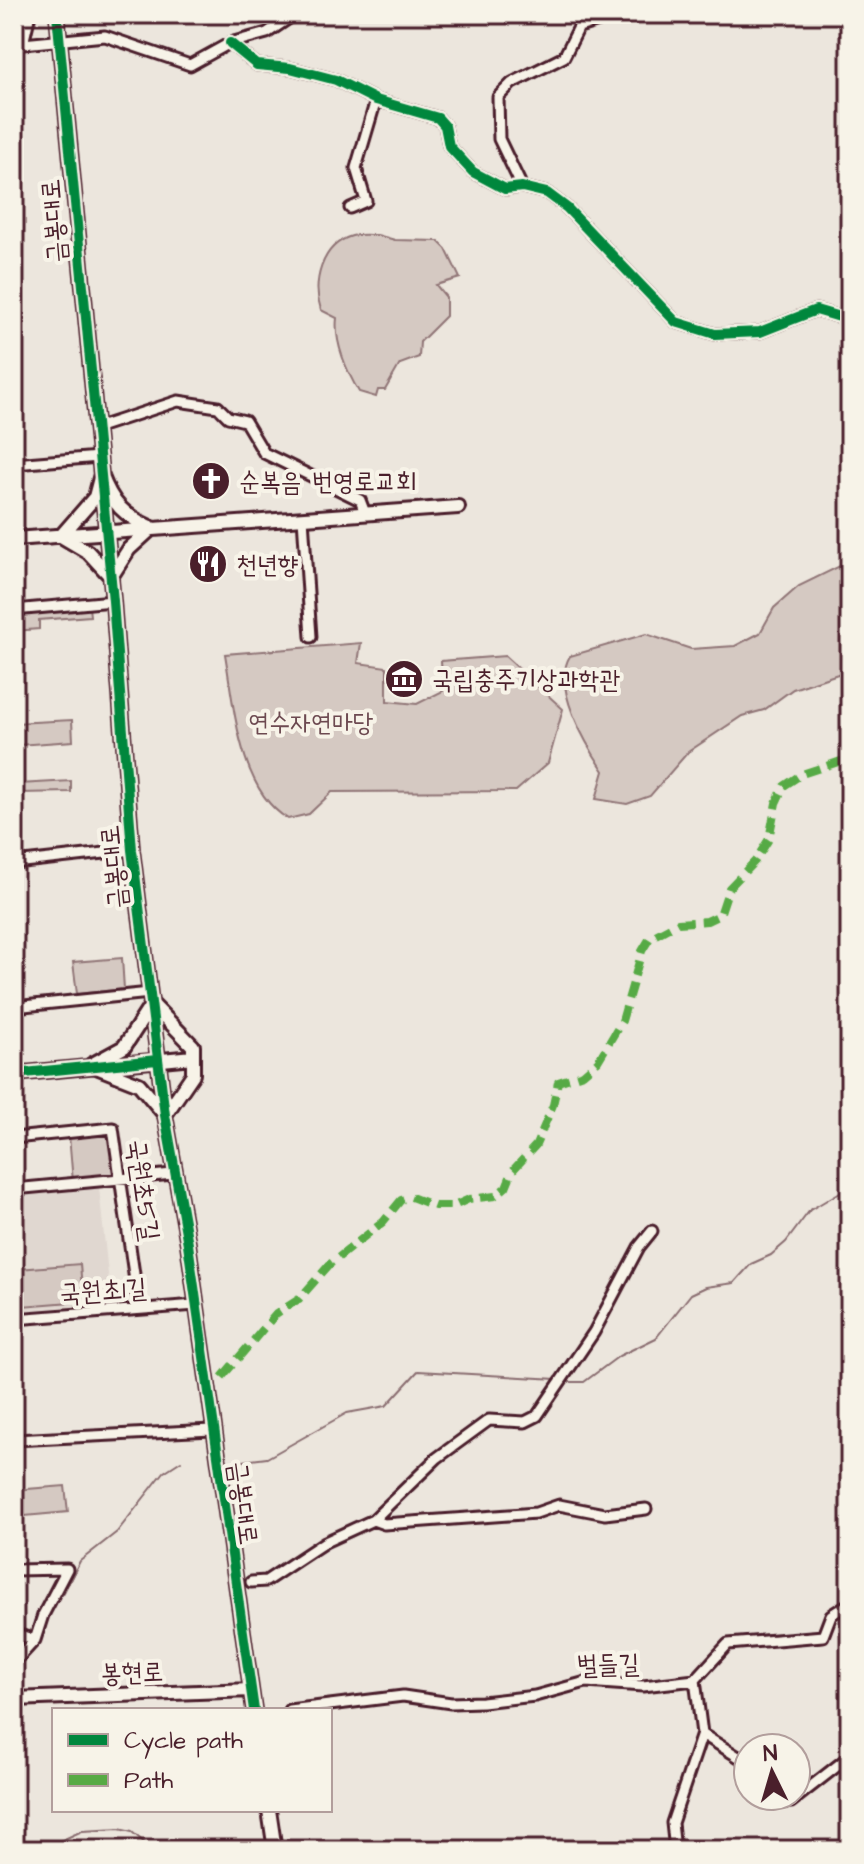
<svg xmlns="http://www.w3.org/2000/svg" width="864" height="1864" viewBox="0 0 864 1864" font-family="'Architects Daughter','Poor Story',sans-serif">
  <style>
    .built { fill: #e0d7d0 }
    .green { fill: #d5c9c2; stroke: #907476; stroke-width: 2 }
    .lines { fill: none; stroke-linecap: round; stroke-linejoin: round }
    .stream { stroke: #896c6f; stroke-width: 2 }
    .street-casing { stroke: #4a1f2b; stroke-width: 15 }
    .secondary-casing { stroke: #4a1f2b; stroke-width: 18 }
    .street { stroke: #f7f3e8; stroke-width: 9 }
    .secondary { stroke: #f7f3e8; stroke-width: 12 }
    .quiet { stroke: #57aa44; stroke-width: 8; stroke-dasharray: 16 8; stroke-linecap: butt }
    .cycleway-casing { stroke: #f7f3e8; stroke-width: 15 }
    .cycleway { stroke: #00873e; stroke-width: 10 }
    .labels { text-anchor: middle; stroke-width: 8; stroke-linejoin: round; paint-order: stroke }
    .street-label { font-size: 26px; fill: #4a1f2b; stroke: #f7f3e8 }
    .poi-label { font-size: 26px; fill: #4a1f2b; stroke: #f7f3e8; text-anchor: start }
    .park-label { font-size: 26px; fill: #6d4a51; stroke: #f7f3e8 }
  </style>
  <rect width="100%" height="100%" fill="#ece6dd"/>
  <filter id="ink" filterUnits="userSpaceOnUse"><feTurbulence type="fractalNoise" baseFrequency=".0125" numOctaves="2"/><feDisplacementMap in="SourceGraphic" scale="16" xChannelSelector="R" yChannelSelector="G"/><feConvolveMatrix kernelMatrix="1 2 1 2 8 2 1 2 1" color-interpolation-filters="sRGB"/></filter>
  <g filter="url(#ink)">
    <path class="built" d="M 99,1188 L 111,1303 L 14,1311 L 14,1195 Z"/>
    <path class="green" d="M 377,235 L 395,240 L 438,241 L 446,249 L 460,278 L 436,285 L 446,297 L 446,316 L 420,342 L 419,357 L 400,364 L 385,390 L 378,390 L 376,397 L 359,392 C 347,372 334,342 337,318 L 321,310 C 312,283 321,245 352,236 C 359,234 369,235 377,235 Z
      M 850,561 L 850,670 L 793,689 L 764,710 L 742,716 L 688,752 L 650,796 L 627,804 L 596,799 L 604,771 C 586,744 551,686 570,656 L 646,634 L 691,649 L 735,646 L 760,633 L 774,608 L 799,586 Z
      M 89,607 L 90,616 L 39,620 L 39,629 L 14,631 L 14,613 Z
      M 361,643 L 358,663 L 387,667 L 387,701 L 417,704 L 443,691 L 441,661 L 505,656 L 563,709 L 548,763 L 516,791 L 332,792 L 309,814 L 288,819 C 239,790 234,705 225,654 Z
      M 72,720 L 73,741 L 18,745 L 15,723 Z
      M 71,781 L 71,792 L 19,793 L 19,784 Z
      M 122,958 L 124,989 L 77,994 L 73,962 Z
      M 109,1131 L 116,1175 L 73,1182 L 69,1135 Z
      M 80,1264 L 83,1301 L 22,1306 L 19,1269 Z
      M 65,1486 L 68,1512 L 14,1517 L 14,1490 Z"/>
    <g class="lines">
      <path class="stream" d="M 567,1382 L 584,1382 L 619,1356 L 656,1338 L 691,1294 L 706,1287 L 734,1283 L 751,1264 L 771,1255 L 786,1242 L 810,1210 L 842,1191 L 850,1174
        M 243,1461 L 267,1458 L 347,1413 L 386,1406 L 418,1371 L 557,1379
        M 63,1594 L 80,1561 L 117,1532 L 164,1472 L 181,1461
        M 14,1844 L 58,1842 L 82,1831 L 119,1829 L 132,1832 L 153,1850"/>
      <g class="street-casing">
        <path id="street" d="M 14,38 L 23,44 L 105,36 L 190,65 L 230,43 L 267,33 L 295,14
          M 230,43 L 257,65 L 290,68 L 336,80 L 376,100 L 438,118 L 445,126 L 449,146 L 473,172 L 505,189 L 522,187 L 547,193 L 567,208 L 676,322 L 715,334 L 760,332 L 816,310 L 850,320
          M 23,44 L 30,14
          M 522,187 L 499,139 L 498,97 L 512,83 L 564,57 L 579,27 L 621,14
          M 350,208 L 366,201 L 356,168 L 376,100
          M 96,428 L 178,401 L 218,407 L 228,417 L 245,421 L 264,453 L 360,500 L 365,513
          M 14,464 L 99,457
          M 303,518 L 311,637
          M 14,610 L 113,601
          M 14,863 L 132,850
          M 14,1007 L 150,993
          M 14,1138 L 113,1128 L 139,1309
          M 14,1189 L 173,1174
          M 14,1319 L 196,1305
          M 14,1440 L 212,1430
          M 373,1520 L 384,1524 L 536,1513 L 559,1505 L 605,1514 L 646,1509
          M 14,1570 L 67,1569 L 43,1615 L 35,1640 L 14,1663
          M 251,1582 L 266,1581 L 325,1542 L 373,1520 L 437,1458 L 489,1420 L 525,1422 L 537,1416 L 594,1332 L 639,1247 L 652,1231
          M 14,1633 L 35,1640
          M 289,1710 L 403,1696 L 451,1703 L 482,1702 L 535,1696 L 586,1682 L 643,1686 L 695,1680 L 728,1644 L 823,1636 L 831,1615 L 850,1603
          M 702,1734 L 748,1763
          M 780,1796 L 784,1802 L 791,1802 L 850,1756
          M 675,1850 L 672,1823 L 702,1734 L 695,1680"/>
      </g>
      <g class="secondary-casing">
        <path id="secondary" d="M 57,14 L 113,601 L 132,850 L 165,1115 L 188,1244 L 254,1710
          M 101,474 C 112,504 124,516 152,528 L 129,549 L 111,577 L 88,552 L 61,536 L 95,497 Z
          M 14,539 L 458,507
          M 152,1004 L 193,1046 L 193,1074 L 165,1115 L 139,1084 L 91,1065 L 124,1047 Z
          M 14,1074 L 193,1057
          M 14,1699 L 251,1690
          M 269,1810 L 275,1850"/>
      </g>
      <use href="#street" class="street"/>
      <use href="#secondary" class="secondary"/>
      <path class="quiet" d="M 222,1377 L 276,1314 L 299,1299 L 330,1264 L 383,1222 L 401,1200 L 411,1197 L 435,1206 L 454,1206 L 469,1199 L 495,1196 L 506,1187 L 513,1170 L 536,1145 L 553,1105 L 558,1082 L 583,1074 L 598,1061 L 622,1021 L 642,951 L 650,938 L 678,923 L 707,921 L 720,915 L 729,888 L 755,861 L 769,839 L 776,803 L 784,786 L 802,774 L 850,758"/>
      <g class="cycleway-casing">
        <path id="cycleway" d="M 57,14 L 113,601 L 132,850 L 165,1115 L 188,1244 L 254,1710
          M 230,43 L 257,65 L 290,68 L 336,80 L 376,100 L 438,118 L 445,126 L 449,146 L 473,172 L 505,189 L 522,187 L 547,193 L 567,208 L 676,322 L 715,334 L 760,332 L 816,310 L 850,320
          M 14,1074 L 157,1060"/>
      </g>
      <use href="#cycleway" class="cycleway"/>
    </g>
  </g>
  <defs>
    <g id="church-disc" transform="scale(2)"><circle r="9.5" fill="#4a1f2b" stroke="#f7f3e8"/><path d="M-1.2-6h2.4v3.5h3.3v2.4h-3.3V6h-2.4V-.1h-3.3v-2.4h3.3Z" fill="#fff"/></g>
    <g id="restaurant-disc" transform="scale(2)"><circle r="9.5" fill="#4a1f2b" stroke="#f7f3e8"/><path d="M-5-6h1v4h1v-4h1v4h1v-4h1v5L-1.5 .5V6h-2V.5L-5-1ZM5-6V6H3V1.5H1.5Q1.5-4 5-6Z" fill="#fff"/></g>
    <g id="museum-disc" transform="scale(2)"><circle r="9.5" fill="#4a1f2b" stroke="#f7f3e8"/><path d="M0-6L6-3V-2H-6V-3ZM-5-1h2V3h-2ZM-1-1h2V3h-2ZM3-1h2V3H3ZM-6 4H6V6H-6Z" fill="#fff"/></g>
  </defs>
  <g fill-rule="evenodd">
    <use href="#church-disc" x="211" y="481"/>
    <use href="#restaurant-disc" x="208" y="564"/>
    <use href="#museum-disc" x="404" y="679"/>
  </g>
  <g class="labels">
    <g class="street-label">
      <text transform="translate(53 221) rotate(-95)" y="9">금봉대로</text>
      <text transform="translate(113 867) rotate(-96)" y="9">금봉대로</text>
      <text transform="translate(144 1190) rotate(82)" y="9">국원초5길</text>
      <text transform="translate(103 1290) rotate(-4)" y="9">국원초1길</text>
      <text transform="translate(244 1503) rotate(82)" y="9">금봉대로</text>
      <text transform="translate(608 1664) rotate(-2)" y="9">벌들길</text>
      <text transform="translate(132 1672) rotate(-2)" y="9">봉현로</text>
    </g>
    <g class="poi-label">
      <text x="239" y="490">순복음 번영로교회</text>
      <text x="236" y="573">천년향</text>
      <text x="432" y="688">국립충주기상과학관</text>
    </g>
    <g class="park-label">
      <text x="311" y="731">연수자연마당</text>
    </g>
  </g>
  <rect width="864" height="1864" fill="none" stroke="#f7f3e8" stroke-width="48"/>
  <rect x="24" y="24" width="816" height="1816" fill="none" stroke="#4a1f2b" stroke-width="3" filter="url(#ink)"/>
  <rect x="52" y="1708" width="280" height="104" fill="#f7f3e8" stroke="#b29e9c" stroke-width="2"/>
  <rect x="68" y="1734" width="40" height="12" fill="#00873e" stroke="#b29e9c" stroke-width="2"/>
  <text x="124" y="1748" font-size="24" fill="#4a1f2b">Cycle path</text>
  <rect x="68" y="1774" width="40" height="12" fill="#57aa44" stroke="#b29e9c" stroke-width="2"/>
  <text x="124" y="1788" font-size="24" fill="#4a1f2b">Path</text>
  <g transform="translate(772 1772) rotate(355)"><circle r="38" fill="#f7f3e8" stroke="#b29e9c" stroke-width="2"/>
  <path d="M0-6L14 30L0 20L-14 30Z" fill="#4a1f2b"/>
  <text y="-12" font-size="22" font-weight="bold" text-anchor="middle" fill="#4a1f2b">N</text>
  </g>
</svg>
